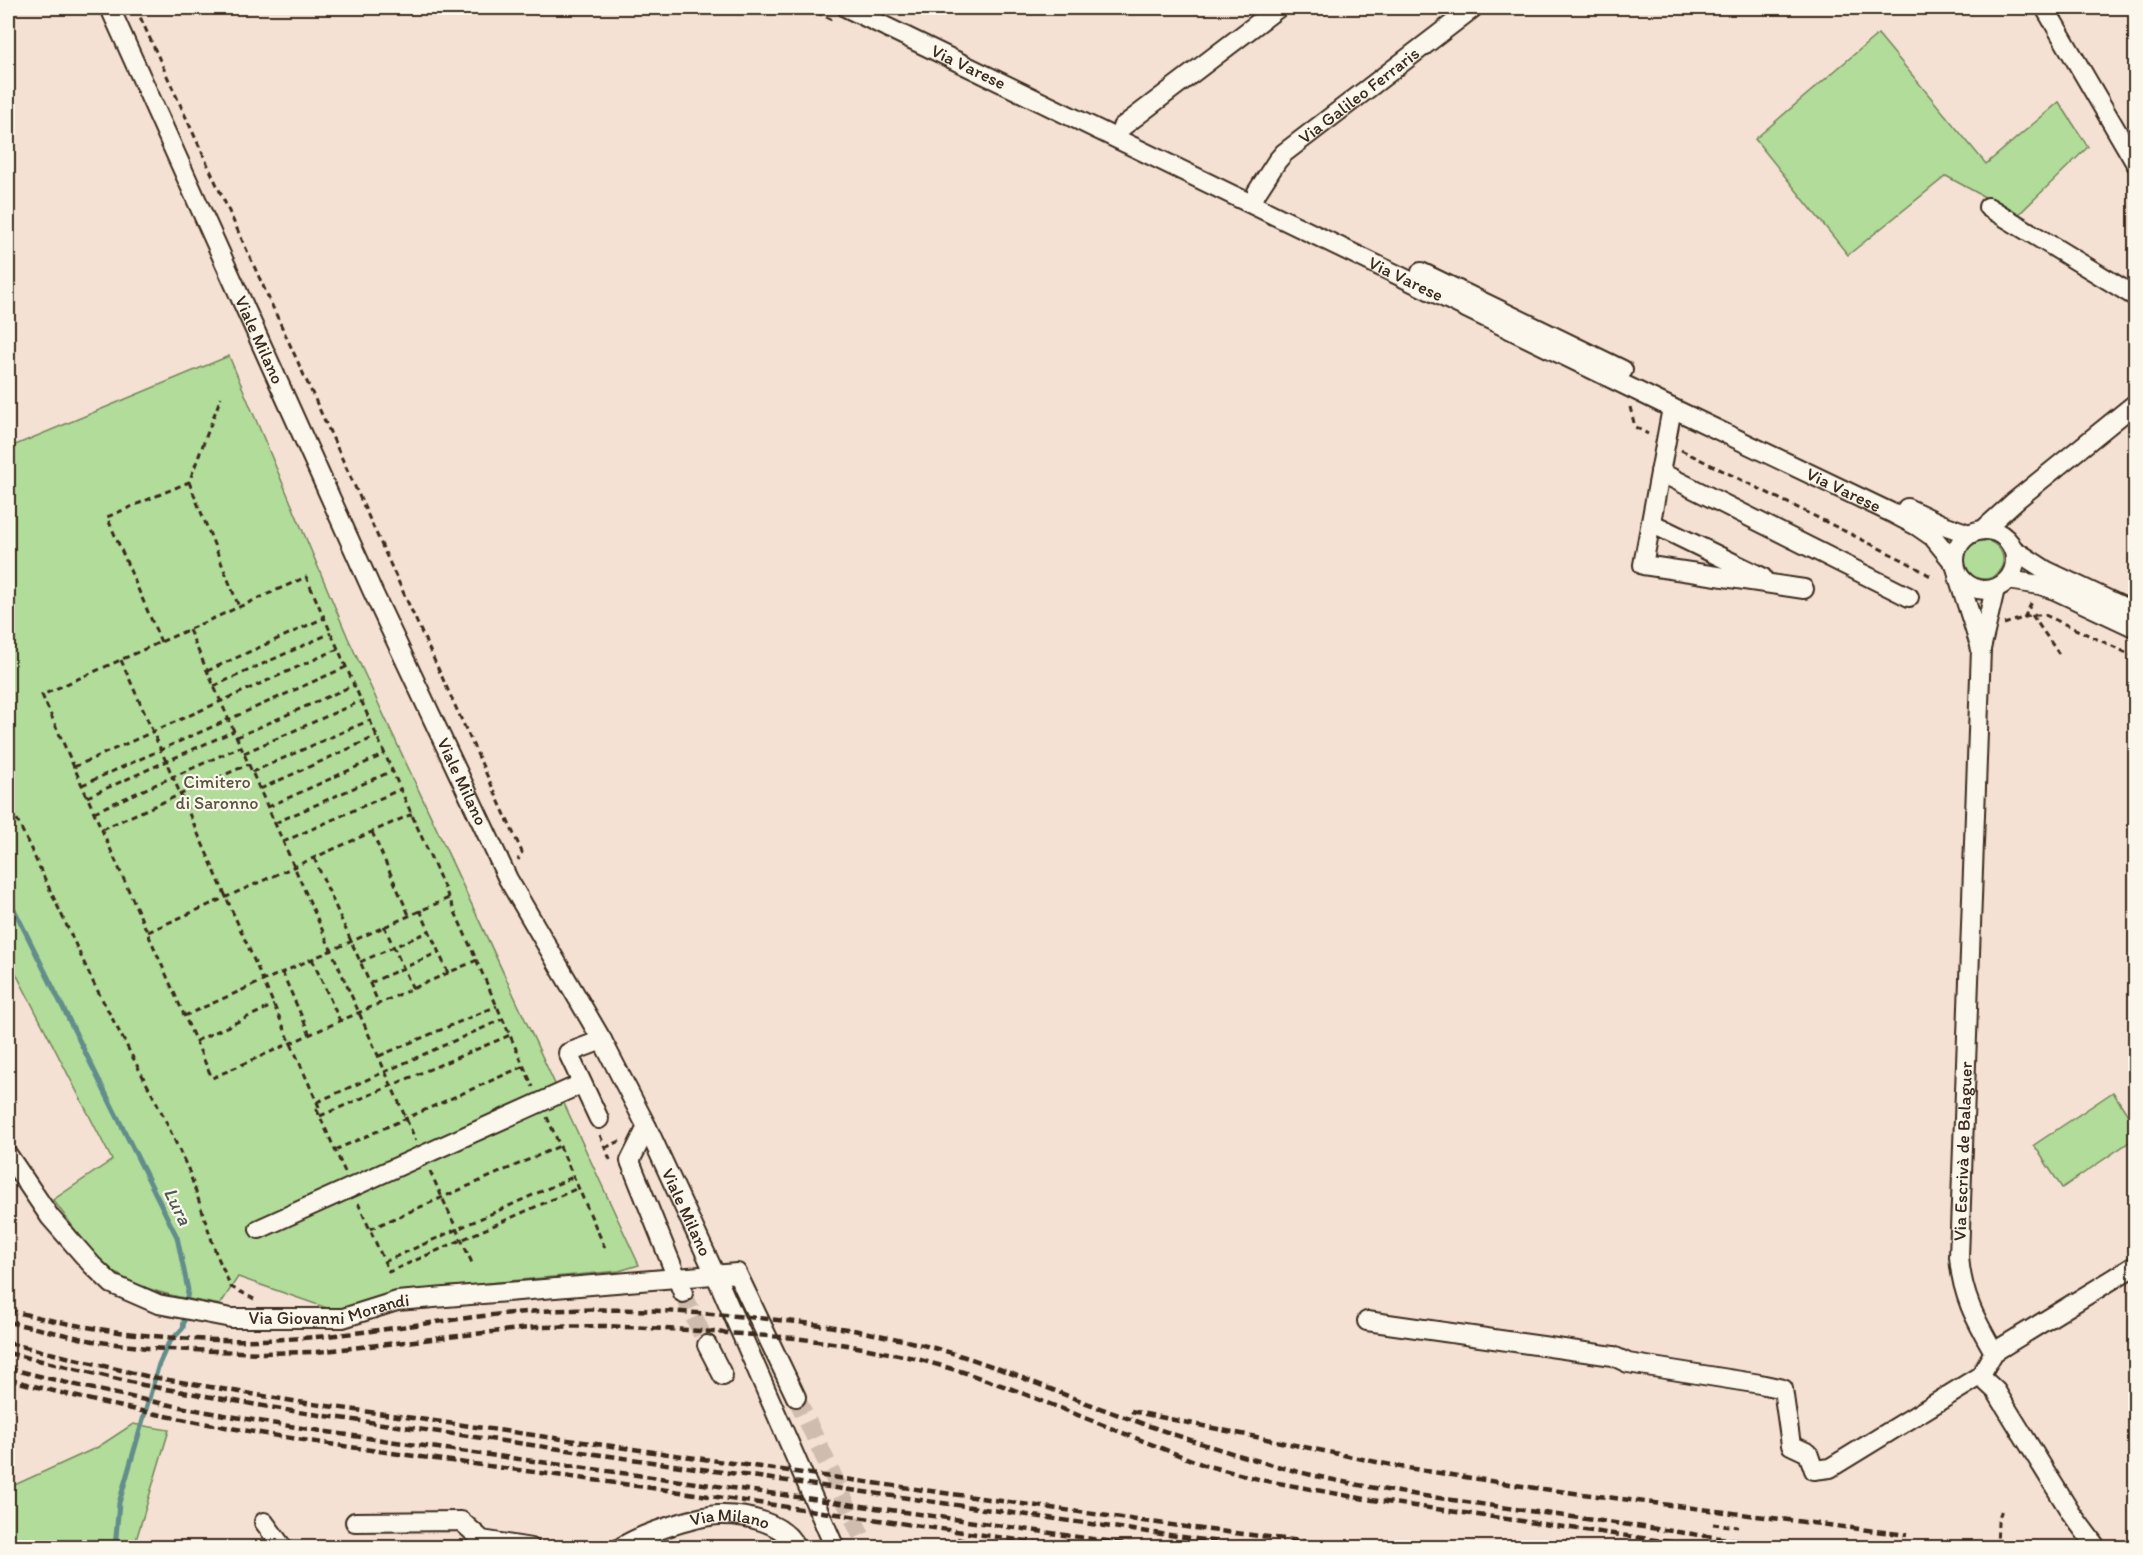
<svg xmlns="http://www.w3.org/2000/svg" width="2143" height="1555" viewBox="0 0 2143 1555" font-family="Itim,sans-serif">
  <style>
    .green { fill: #b1dc9a; stroke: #76835c; stroke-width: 1.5 }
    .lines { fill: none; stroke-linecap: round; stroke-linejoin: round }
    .stream { stroke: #638d8b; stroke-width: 5 }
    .minor-tunnel { stroke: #cfbcaf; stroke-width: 18; stroke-dasharray: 18 9; stroke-linecap: butt }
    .minor-casing { stroke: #3b2a1e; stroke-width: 22 }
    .path { stroke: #3b2a1e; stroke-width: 3; stroke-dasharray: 6 4.5; stroke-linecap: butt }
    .minor { stroke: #fbf7ec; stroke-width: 18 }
    .rail { stroke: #3b2a1e; stroke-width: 4.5; stroke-dasharray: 9 4.5; stroke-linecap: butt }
    .labels { text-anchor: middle; stroke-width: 4.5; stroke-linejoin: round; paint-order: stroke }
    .street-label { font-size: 18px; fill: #3b2a1e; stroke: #fbf7ec }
    .park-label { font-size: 18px; fill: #58563d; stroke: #fbf7ec }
    .water-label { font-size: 20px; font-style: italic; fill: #4f5c55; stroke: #fbf7ec }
  </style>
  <rect width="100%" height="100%" fill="#f4e1d3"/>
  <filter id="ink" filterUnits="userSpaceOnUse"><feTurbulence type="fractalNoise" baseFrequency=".0167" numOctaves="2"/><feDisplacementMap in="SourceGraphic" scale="12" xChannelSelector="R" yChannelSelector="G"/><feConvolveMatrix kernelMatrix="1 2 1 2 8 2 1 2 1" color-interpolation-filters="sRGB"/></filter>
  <g filter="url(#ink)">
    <path class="green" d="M 1878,34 L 1986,164 L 2059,102 L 2088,147 L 2018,215 L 1946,176 L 1848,255 L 1755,139 Z
      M 229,356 L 348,638 L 639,1265 L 619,1271 L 391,1292 L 344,1314 L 238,1277 L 220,1305 C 185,1298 147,1293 117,1274 C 91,1256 72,1224 53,1200 L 112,1160 L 8,958 L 8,448 Z
      M1965 560a19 19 0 1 1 38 0a19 19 0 1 1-38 0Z
      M 2113,1092 L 2135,1126 L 2135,1138 L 2062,1188 L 2034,1145 Z
      M 133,1424 L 169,1430 L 134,1547 L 8,1547 L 8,1488 L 98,1447 Z"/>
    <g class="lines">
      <path class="stream" d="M 8,897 L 177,1237 L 188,1290 L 183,1328 L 168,1344 L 159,1364 L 119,1503 L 115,1548"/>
      <path class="minor-tunnel" d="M 683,1293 L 707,1345
        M 796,1397 L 867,1548"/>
      <g class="minor-casing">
        <g id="minor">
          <path id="s1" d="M 110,8 L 372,590 L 508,879 L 602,1040 L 647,1127 L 716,1276 L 835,1548"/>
          <path id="s2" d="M 847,8 L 1672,408 L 1894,514 L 1917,526 L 1933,537 L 1954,563"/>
          <path d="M 2045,8 L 2136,164"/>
          <path d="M 1122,127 L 1278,8"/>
          <path id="s3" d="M 1257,192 L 1277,161 L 1284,153 L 1473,8"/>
          <path d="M 1988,207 L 2136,297"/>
          <path d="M 1421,272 L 1623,370"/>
          <path d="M 1672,408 L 1643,565 L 1804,589"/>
          <path d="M 1660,472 L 1909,597"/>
          <path d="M 1907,508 L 1941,524 L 1969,534"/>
          <path d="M 1651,523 L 1762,577"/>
          <circle cx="1985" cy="560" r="30"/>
          <path d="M 1983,530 L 2015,501 L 2136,403"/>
          <path d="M 2013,549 L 2047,571 L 2136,613"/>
          <path d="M 1958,576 L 1981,649"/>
          <path d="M 2008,580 L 2040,585 L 2057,591 L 2136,628"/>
          <path d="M 599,1119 L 568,1053 L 602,1040"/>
          <path d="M 647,1127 L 630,1161 L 683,1293"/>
          <path id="s4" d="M 8,1155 L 50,1217 L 92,1265 L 112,1284 L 158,1304 L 231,1318 L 343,1318 L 397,1301 L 737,1273 L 796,1397"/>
          <path d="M 259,1229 L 581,1084"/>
          <path d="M 1367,1321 L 1613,1356 L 1628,1363 L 1760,1384 L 1783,1389 L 1791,1445 L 1808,1453 L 1814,1470 L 1830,1468 L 1980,1376 L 1994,1352 L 2136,1265"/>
          <path d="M 707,1345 L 723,1376"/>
          <path id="s5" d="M 1994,1352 C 1975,1319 1962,1295 1959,1257 L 1981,649 L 1995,589"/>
          <path d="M 1980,1376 L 1996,1391 L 2071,1513 L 2097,1548"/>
          <path d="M 264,1522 L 283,1548"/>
          <path d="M 355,1522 L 461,1521 L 482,1540 L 531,1548"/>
          <path id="s6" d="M 620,1548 C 640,1534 694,1517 718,1515 C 744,1514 785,1522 796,1548"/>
        </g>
      </g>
      <path class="path" d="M 136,8 L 522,852 L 518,860
        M 807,8 L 833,20
        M 1630,407 L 1635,427 L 1648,434
        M 1681,450 L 1905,561 L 1934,578
        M 189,482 L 239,607
        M 2032,615 L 2059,654
        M 2024,618 L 2032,602
        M 2004,624 L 2032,615 L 2045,615 L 2136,657
        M 189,630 L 416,1141
        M 161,642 L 107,517 L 189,482 L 221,397
        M 121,660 L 320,1109 L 317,1110 L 345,1172
        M 207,671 L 324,618
        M 214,686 L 331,633
        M 237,737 L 354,685
        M 244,753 L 361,701
        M 74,767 L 338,649
        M 252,772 L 370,720
        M 82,785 L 346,667
        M 260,789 L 377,736
        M 87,797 L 234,731
        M 8,800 L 93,982 L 160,1109 L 189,1171 L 216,1253 L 231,1287 L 256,1300
        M 268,807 L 385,754
        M 94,812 L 240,747
        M 275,823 L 392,771
        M 102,829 L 249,764
        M 372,832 L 409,915
        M 283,842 L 401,789
        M 314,858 L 379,1004
        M 420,910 L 448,973
        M 384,926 L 413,989
        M 148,932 L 412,814
        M 312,959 L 340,1021
        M 477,960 L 212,1078 L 42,695 L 306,577 C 382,747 457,917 533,1087
        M 360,962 L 430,931
        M 282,972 L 310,1035
        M 370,983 L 439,952
        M 184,1016 L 449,898
        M 196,1041 L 274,1005
        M 379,1056 L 497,1006
        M 317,1102 L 503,1019
        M 320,1116 L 510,1035
        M 547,1117 L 606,1250
        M 600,1135 L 611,1162
        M 605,1148 L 620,1141
        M 335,1150 L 524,1066
        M 430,1171 L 472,1263
        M 358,1203 L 389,1272 L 578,1188
        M 370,1229 L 560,1146
        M 384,1262 L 573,1177
        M 1713,1524 L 1738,1527
        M 1997,1548 L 1998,1522 L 2002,1509"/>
      <use href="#minor" class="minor"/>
      <path class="rail" d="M 8,1310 C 108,1336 212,1346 315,1337 C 390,1331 465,1315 541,1311 C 623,1307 705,1312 787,1321 C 847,1327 907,1339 965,1357 C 1003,1369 1039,1385 1076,1399 C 1144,1425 1213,1449 1284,1468 C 1357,1488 1433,1497 1508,1508 C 1601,1521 1694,1534 1788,1548
        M 8,1322 L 93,1341 L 147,1348 L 262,1353 L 317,1352 L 537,1327 L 606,1326 L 687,1330 L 795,1338 L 847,1345 L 914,1358 L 963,1372 L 1012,1389 L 1204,1465 L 1262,1480 L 1365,1499 L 1713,1548
        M 8,1343 L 146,1376 L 299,1402 L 1186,1527 L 1358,1548
        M 8,1353 L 143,1385 L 298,1412 L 1261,1548
        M 8,1368 C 192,1417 381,1440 570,1466 C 764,1492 958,1519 1153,1548
        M 8,1379 C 189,1429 377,1451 564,1476 C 735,1499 905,1524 1075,1548
        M 1131,1411 L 1401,1467 L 1535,1488 L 1907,1535
        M 957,1539 L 990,1548"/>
    </g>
  </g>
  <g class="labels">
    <g class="street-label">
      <text dy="6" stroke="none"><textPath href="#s2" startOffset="135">Via Varese</textPath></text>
      <text dy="6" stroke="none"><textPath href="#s3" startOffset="142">Via Galileo Ferraris</textPath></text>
      <text dy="6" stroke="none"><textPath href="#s2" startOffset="621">Via Varese</textPath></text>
      <text dy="6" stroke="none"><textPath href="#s1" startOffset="364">Viale Milano</textPath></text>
      <text dy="6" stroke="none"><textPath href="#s2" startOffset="1107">Via Varese</textPath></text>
      <text dy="6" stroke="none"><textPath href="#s1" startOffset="850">Viale Milano</textPath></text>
      <text dy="6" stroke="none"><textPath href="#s5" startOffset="208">Via Escrivà de Balaguer</textPath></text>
      <text dy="6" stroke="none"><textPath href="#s1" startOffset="1336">Viale Milano</textPath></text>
      <text dy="6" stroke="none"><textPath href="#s4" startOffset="390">Via Giovanni Morandi</textPath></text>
      <text dy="6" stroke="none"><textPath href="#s6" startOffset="116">Via Milano</textPath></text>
    </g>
    <g class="park-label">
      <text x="217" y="788">Cimitero<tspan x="217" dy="21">di Saronno</tspan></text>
    </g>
    <g class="water-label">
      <text transform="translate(178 1206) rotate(64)" y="7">Lura</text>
    </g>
  </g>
  <rect width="2143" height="1555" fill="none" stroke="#fbf7ec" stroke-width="30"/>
  <rect x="15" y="15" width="2113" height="1525" fill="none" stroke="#3b2a1e" stroke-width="2" filter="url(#ink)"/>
</svg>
